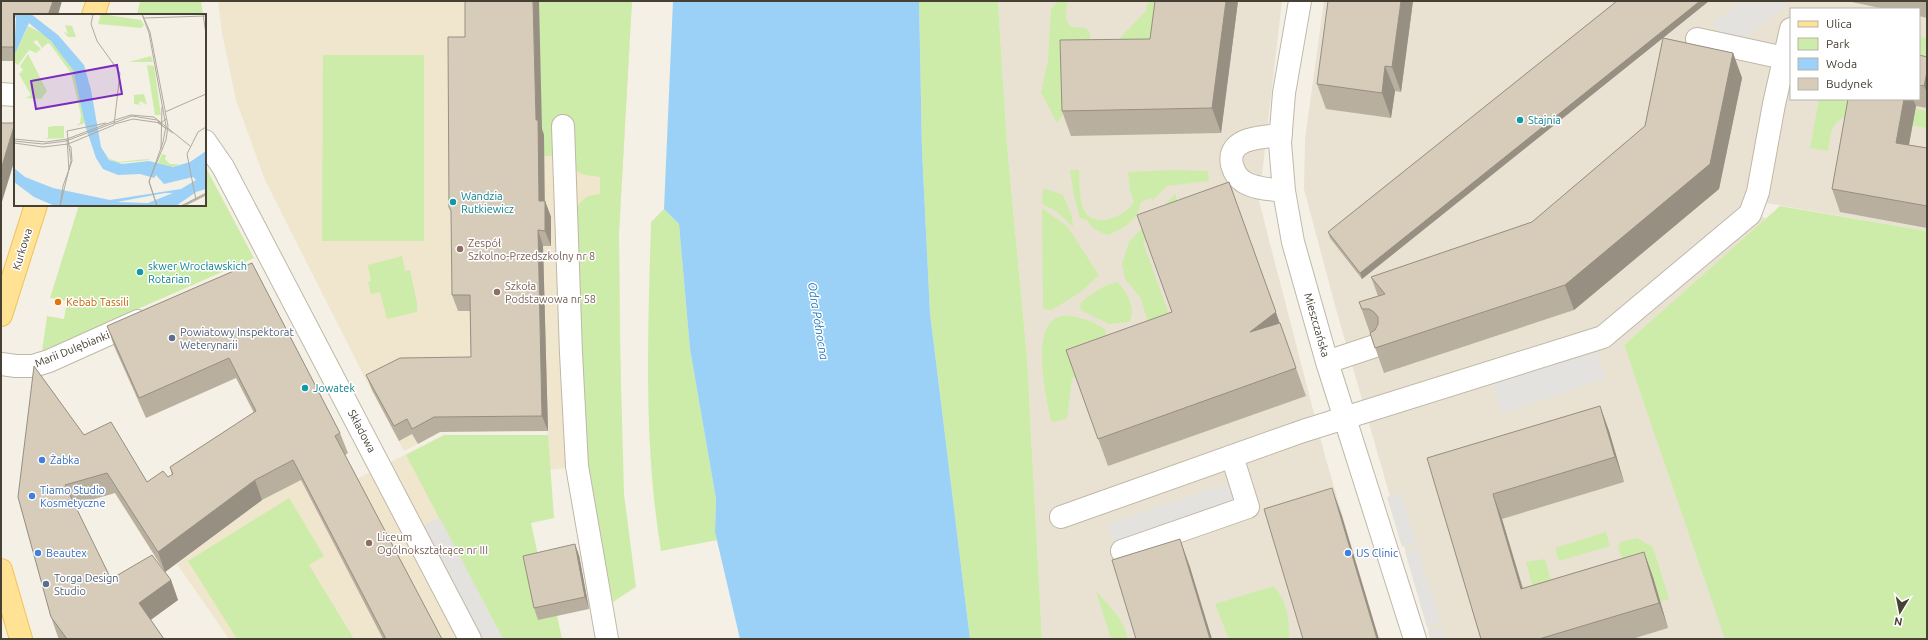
<svg xmlns="http://www.w3.org/2000/svg" width="1928" height="640" viewBox="0 0 1928 640" font-family="Ubuntu,sans-serif">
  <style>
    .residential { fill: #e9e2d2; fill-rule: evenodd }
    .education { fill: #efe6cd }
    .green { fill: #cdeca9 }
    .parking { fill: #e4e2de }
    .water { fill: #9bd0f7 }
    .lines { fill: none; stroke-linecap: round; stroke-linejoin: round }
    .minor-casing { stroke: #c0b8a7; stroke-width: 24 }
    .major-casing { stroke: #efc458; stroke-width: 24 }
    .minor { stroke: #fff; stroke-width: 22 }
    .major { stroke: #ffe293; stroke-width: 22 }
    .wall { fill: #b9af9f }
    .shaded-wall { fill: #968f82 }
    .building { fill: #d7ccb9; stroke: #968f82 }
    .culture-dot { fill: #0f9aa8; stroke: #fff; stroke-width: 1.5 }
    .education-dot { fill: #8d6e63; stroke: #fff; stroke-width: 1.5 }
    .food-dot { fill: #e8710a; stroke: #fff; stroke-width: 1.5 }
    .service-dot { fill: #5c6f8a; stroke: #fff; stroke-width: 1.5 }
    .shop-dot { fill: #3f7fe0; stroke: #fff; stroke-width: 1.5 }
    .labels { text-anchor: middle; stroke-width: 3; stroke-linejoin: round; paint-order: stroke }
    .culture-label { font-size: 11px; fill: #0d838f; stroke: #fff; text-anchor: start }
    .education-label { font-size: 11px; fill: #785e54; stroke: #fff; text-anchor: start }
    .street-label { font-size: 11px; fill: #474034; stroke: #fff }
    .food-label { font-size: 11px; fill: #c56008; stroke: #fff; text-anchor: start }
    .service-label { font-size: 11px; fill: #4e5e75; stroke: #fff; text-anchor: start }
    .shop-label { font-size: 11px; fill: #366cbe; stroke: #fff; text-anchor: start }
    .water-label { font-size: 12px; font-style: italic; fill: #2379bd; stroke: #fff }
    .inset-road { fill: none; stroke: #afaa9e; stroke-width: 1 }
    .view { fill: #7b2cbf; fill-opacity: 0.15; stroke: #7b2cbf; stroke-width: 2 }
    .inset-edge { fill: none; stroke: #474034; stroke-width: 2 }
  </style>
  <rect width="100%" height="100%" fill="#f4f0e5"/>
  <path class="residential" d="M 998,1 L 1282,1 L 1259,201 L 1325,456 L 1379,639 L 1042,639 L 1027,357 L 1007,144 Z
    M 1324,1 L 1927,1 L 1927,231 L 1767,203 L 1760,215 L 1766,219 L 1624,345 L 1728,639 L 1431,639 L 1336,309 L 1304,189 L 1305,139 ZM 1791,9 L 1919,9 L 1919,99 L 1791,99 Z"/>
  <path class="education" d="M 218,1 L 632,1 L 619,234 L 622,461 L 549,470 L 554,518 L 531,523 L 540,565 L 544,639 L 229,639 L 177,564 L 262,500 L 300,479 L 355,480 L 444,435 L 548,435 L 547,431 L 446,429 L 404,451 L 365,378 L 265,180 L 236,100 L 222,33 Z"/>
  <path class="green" d="M 140,1 L 201,1 L 203,15 L 137,15 Z
    M 538,1 L 632,1 L 619,233 L 620,347 L 624,494 L 636,587 L 613,602 L 585,465 L 576,210 C 581,198 588,195 600,194 L 600,177 C 580,174 576,176 569,155 L 544,156 L 542,135 Z
    M 919,1 L 998,1 L 1007,144 L 1027,357 L 1042,639 L 970,639 L 930,313 L 922,151 Z
    M 1058,1 L 1067,1 L 1066,20 L 1071,27 L 1085,28 L 1089,31 L 1091,40 L 1117,41 L 1146,11 L 1148,1 L 1163,1 L 1155,60 L 1065,112 L 1057,123 L 1041,92 L 1048,61 L 1051,9 Z
    M 1919,36 L 1927,38 L 1927,74 L 1919,72 Z
    M 323,55 L 424,55 L 424,241 L 322,241 Z
    M 1819,99 L 1858,99 L 1927,111 L 1927,128 L 1856,115 C 1831,117 1831,131 1828,151 L 1810,148 Z
    M 205,166 L 254,258 L 42,351 L 47,316 L 64,319 L 67,301 L 50,298 L 79,205 L 205,205 Z
    M 1070,170 L 1079,170 C 1080,183 1078,202 1086,213 C 1097,229 1127,215 1134,202 L 1130,191 L 1128,172 L 1172,170 L 1208,171 L 1209,181 L 1167,186 L 1152,201 L 1151,198 L 1141,202 C 1137,222 1126,226 1109,235 C 1099,232 1092,229 1087,220 L 1080,218 L 1074,196 Z
    M 1043,188 L 1063,195 L 1072,216 L 1073,227 L 1056,211 L 1042,204 Z
    M 1175,194 L 1186,225 L 1143,242 L 1177,337 L 1072,378 L 1067,419 L 1051,422 C 1047,399 1025,312 1069,316 C 1082,317 1095,322 1106,330 L 1106,338 L 1148,327 L 1147,318 L 1140,297 L 1125,279 L 1122,264 L 1129,242 Z
    M 1780,206 L 1927,231 L 1927,639 L 1725,639 L 1624,345 Z
    M 1042,208 L 1067,226 L 1099,275 L 1082,291 L 1052,310 L 1043,309 Z
    M 664,209 L 679,224 L 690,349 L 716,499 L 715,532 L 717,540 L 661,551 C 643,442 648,332 651,222 Z
    M 402,256 L 405,271 L 410,270 L 417,303 L 417,312 L 387,319 L 380,292 L 371,294 L 368,282 L 371,281 L 368,265 Z
    M 1117,282 C 1127,290 1137,310 1129,322 L 1109,324 L 1081,310 L 1080,304 C 1091,293 1102,286 1117,282 Z
    M 444,435 L 548,435 L 554,518 L 531,523 L 540,565 L 557,615 L 562,639 L 503,639 L 406,455 Z
    M 289,498 L 324,556 L 309,565 L 354,639 L 237,639 L 188,561 Z
    M 1606,532 L 1610,546 L 1559,561 L 1555,548 Z
    M 1637,538 L 1653,547 L 1669,599 L 1660,602 L 1649,567 L 1622,574 L 1533,588 L 1526,562 L 1545,559 L 1552,584 L 1624,562 L 1618,547 L 1620,542 Z
    M 1274,586 C 1288,605 1289,616 1289,639 L 1229,639 L 1215,604 Z
    M 1096,591 C 1107,604 1127,622 1127,639 L 1111,639 Z"/>
  <path class="parking" d="M 1742,1 L 1783,1 L 1786,5 L 1745,38 L 1719,32 L 1712,24 Z
    M 1596,348 L 1606,378 L 1502,414 L 1492,383 Z
    M 1230,483 L 1236,502 L 1113,543 L 1107,524 Z
    M 1401,493 L 1416,543 L 1402,547 L 1387,497 Z
    M 440,518 L 496,626 L 503,639 L 483,639 L 424,525 Z
    M 1418,548 L 1441,623 L 1427,627 L 1405,552 Z
    M 1441,628 L 1445,639 L 1430,639 L 1428,632 Z"/>
  <path class="water" d="M 673,1 L 919,1 L 922,151 L 930,313 L 970,639 L 740,639 L 715,532 L 716,499 L 690,349 L 679,224 L 664,209 Z"/>
  <g class="lines">
    <g class="minor-casing">
      <path id="minor" d="M 1300,1 L 1284,93 L 1280,143 L 1284,191 L 1293,242 L 1327,362 L 1415,639
        M 1697,39 L 1784,58
        M 1,94 L 15,95
        M 563,126 L 571,353 L 577,466 L 607,639
        M 1281,135 C 1263,137 1226,137 1232,165 C 1234,172 1237,178 1244,182 C 1255,189 1271,189 1284,191
        M 205,141 L 223,167 L 470,639
        M 1327,362 L 1375,346
        M 1,364 L 16,366 L 33,366 L 49,361 L 138,321
        M 1061,517 L 1303,431 L 1603,337 L 1750,214 L 1758,192 L 1774,104 L 1791,29
        M 1122,551 L 1248,507 L 1232,456"/>
    </g>
    <g class="major-casing">
      <path id="major" d="M 93,15 L 98,1
        M 1,315 L 36,205
        M 1,570 L 21,639"/>
    </g>
    <use href="#minor" class="minor"/>
    <use href="#major" class="major"/>
  </g>
  <path class="wall" d="M 1,1 L 15,15 L 15,61 L 1,61 Z
    M 1238,1 L 1221,133 L 1071,136 L 1062,111 L 1150,39 Z
    M 1413,1 L 1401,92 L 1395,91 L 1391,118 L 1326,109 L 1317,84 Z
    M 1617,1 L 1709,1 L 1663,38 L 1733,53 L 1742,78 L 1719,189 L 1574,310 L 1384,373 L 1359,302 L 1378,296 L 1371,277 L 1532,222 L 1645,126 L 1663,38 L 1362,279 L 1330,238 L 1328,232 Z
    M 1847,1 L 1927,1 L 1927,18 L 1919,16 L 1919,9 L 1885,9 Z
    M 1919,55 L 1927,57 L 1927,108 L 1916,106 L 1909,145 L 1927,148 L 1927,228 L 1840,212 L 1832,189 L 1848,99 L 1919,99 Z
    M 542,129 L 544,135 L 544,201 L 545,201 L 551,217 L 551,246 L 543,246 L 548,431 L 440,432 L 418,444 L 412,434 L 399,441 L 372,390 L 366,375 L 471,357 L 470,311 L 458,311 L 452,295 Z
    M 1229,182 L 1306,396 L 1108,466 L 1066,350 L 1172,312 Z
    M 252,263 L 340,433 L 348,453 L 345,455 L 442,639 L 383,639 L 301,480 L 262,500 L 165,572 L 115,493 L 74,505 L 111,579 L 171,580 L 178,600 L 151,620 L 164,639 L 59,639 L 58,637 L 51,617 L 18,497 L 84,435 L 147,482 L 168,477 L 172,475 L 170,467 L 254,413 L 236,378 L 146,418 L 114,346 L 107,326 Z
    M 1600,406 L 1609,431 L 1624,482 L 1502,519 L 1523,588 L 1644,552 L 1653,577 L 1668,628 L 1632,639 L 1481,639 L 1427,458 Z
    M 579,555 L 589,609 L 538,620 L 534,608 Z"/>
  <path class="shaded-wall" d="M 53,1 L 62,1 L 58,15 L 48,15 Z
    M 533,1 L 539,1 L 542,129 L 544,135 L 545,217 L 539,201 L 536,120 Z
    M 1226,1 L 1238,1 L 1221,133 L 1212,108 Z
    M 1401,1 L 1413,1 L 1401,92 L 1392,67 Z
    M 1700,1 L 1709,1 L 1362,279 L 1360,273 Z
    M 1733,53 L 1742,78 L 1719,189 L 1574,310 L 1565,285 Z
    M 1385,66 L 1395,91 L 1391,118 L 1382,93 Z
    M 1927,72 L 1927,93 L 1924,86 Z
    M 1904,99 L 1913,99 L 1916,106 L 1905,166 L 1896,143 Z
    M 15,123 L 15,159 L 1,205 L 1,169 Z
    M 1229,182 L 1306,396 L 1286,340 L 1250,332 Z
    M 545,201 L 551,217 L 551,246 L 545,231 Z
    M 538,230 L 543,246 L 548,431 L 542,416 Z
    M 1600,406 L 1609,431 L 1624,482 L 1615,457 Z
    M 255,480 L 262,500 L 165,572 L 158,552 Z
    M 1332,488 L 1342,516 L 1379,639 L 1377,639 Z
    M 1493,494 L 1502,519 L 1530,614 L 1521,589 Z
    M 1180,539 L 1190,567 L 1212,639 L 1210,639 Z
    M 575,544 L 579,555 L 589,609 L 585,597 Z
    M 1644,552 L 1653,577 L 1668,628 L 1659,603 Z
    M 171,580 L 178,600 L 146,623 L 139,603 Z"/>
  <path class="building" d="M 1,1 L 53,1 L 48,15 L 15,15 L 15,47 L 1,47 Z
    M 465,1 L 533,1 L 536,120 L 538,120 L 539,201 L 545,201 L 545,231 L 538,230 L 542,416 L 434,417 L 412,429 L 407,419 L 394,426 L 366,375 L 400,358 L 471,357 L 470,295 L 452,295 L 451,211 L 449,207 L 448,37 L 465,37 Z
    M 1155,1 L 1226,1 L 1212,108 L 1062,111 L 1060,40 L 1150,39 Z
    M 1328,1 L 1401,1 L 1392,67 L 1385,66 L 1382,93 L 1317,84 Z
    M 1617,1 L 1700,1 L 1360,273 L 1328,232 Z
    M 1663,38 L 1733,53 L 1710,164 L 1565,285 L 1375,348 L 1370,333 L 1375,330 L 1378,324 L 1378,317 L 1374,312 L 1369,309 L 1362,309 L 1359,302 L 1385,294 L 1371,277 L 1532,222 L 1645,126 Z
    M 1919,55 L 1927,57 L 1927,72 L 1924,86 L 1919,85 Z
    M 1848,99 L 1904,99 L 1896,143 L 1927,148 L 1927,206 L 1832,189 Z
    M 1,123 L 15,123 L 1,169 Z
    M 1229,182 L 1276,312 L 1250,332 L 1280,323 L 1296,368 L 1098,439 L 1066,350 L 1172,312 L 1137,215 Z
    M 252,263 L 340,433 L 335,436 L 442,639 L 386,639 L 293,460 L 255,480 L 158,552 L 107,473 L 65,485 L 111,579 L 152,555 L 171,580 L 139,603 L 164,639 L 67,639 L 51,617 L 18,497 L 34,366 L 84,435 L 111,422 L 147,482 L 163,471 L 168,477 L 173,474 L 170,467 L 256,411 L 229,358 L 139,398 L 107,326 Z
    M 1600,406 L 1615,457 L 1493,494 L 1521,589 L 1644,552 L 1659,603 L 1539,639 L 1481,639 L 1427,458 Z
    M 1332,488 L 1377,639 L 1303,639 L 1264,509 Z
    M 1180,539 L 1210,639 L 1136,639 L 1112,560 Z
    M 575,544 L 585,597 L 534,608 L 523,556 Z"/>
  <g class="culture-dot">
    <circle cx="1520" cy="120" r="4"/>
    <circle cx="453" cy="202" r="4"/>
    <circle cx="140" cy="272" r="4"/>
    <circle cx="305" cy="388" r="4"/>
  </g>
  <g class="education-dot">
    <circle cx="460" cy="249" r="4"/>
    <circle cx="497" cy="292" r="4"/>
    <circle cx="369" cy="543" r="4"/>
  </g>
  <circle class="food-dot" cx="58" cy="302" r="4"/>
  <g class="service-dot">
    <circle cx="172" cy="338" r="4"/>
    <circle cx="46" cy="584" r="4"/>
  </g>
  <g class="shop-dot">
    <circle cx="42" cy="460" r="4"/>
    <circle cx="32" cy="496" r="4"/>
    <circle cx="38" cy="553" r="4"/>
    <circle cx="1348" cy="553" r="4"/>
  </g>
  <g class="labels">
    <g class="culture-label">
      <text x="1528" y="124">Stajnia</text>
      <text x="461" y="200">Wandzia<tspan x="461" dy="13">Rutkiewicz</tspan></text>
      <text x="148" y="270">skwer Wrocławskich<tspan x="148" dy="13">Rotarian</tspan></text>
      <text x="313" y="392">Jowatek</text>
    </g>
    <g class="education-label">
      <text x="468" y="247">Zespół<tspan x="468" dy="13">Szkolno-Przedszkolny nr 8</tspan></text>
      <text x="505" y="290">Szkoła<tspan x="505" dy="13">Podstawowa nr 58</tspan></text>
      <text x="377" y="541">Liceum<tspan x="377" dy="13">Ogólnokształcące nr III</tspan></text>
    </g>
    <g class="street-label">
      <text transform="translate(22 249) rotate(-73)" y="4">Kurkowa</text>
      <text transform="translate(1317 325) rotate(74)" y="4">Mieszczańska</text>
      <text transform="translate(72 349) rotate(-22)" y="4">Marii Dulębianki</text>
      <text transform="translate(362 431) rotate(62)" y="4">Składowa</text>
    </g>
    <g class="food-label">
      <text x="66" y="306">Kebab Tassili</text>
    </g>
    <g class="service-label">
      <text x="180" y="336">Powiatowy Inspektorat<tspan x="180" dy="13">Weterynarii</tspan></text>
      <text x="54" y="582">Torga Design<tspan x="54" dy="13">Studio</tspan></text>
    </g>
    <g class="shop-label">
      <text x="50" y="464">Żabka</text>
      <text x="40" y="494">Tiamo Studio<tspan x="40" dy="13">Kosmetyczne</tspan></text>
      <text x="46" y="557">Beautex</text>
      <text x="1356" y="557">US Clinic</text>
    </g>
    <g class="water-label">
      <text transform="translate(818 321) rotate(81)" y="4">Odra Północna</text>
    </g>
  </g>
  <g transform="translate(14 14)">
    <rect width="192" height="192" fill="#f4f0e5"/>
    <path d="M 87,0 L 127,6 L 130,11 L 127,14 L 84,10 ZM 51,11 L 58,12 L 62,23 L 54,23 L 49,17 L 54,20 ZM 14,12 L 31,21 L 49,40 L 59,56 L 71,109 L 62,112 L 66,109 L 67,101 L 57,59 L 36,30 L 34,29 L 28,34 L 23,26 L 19,28 L 27,35 L 22,39 L 15,36 L 4,51 L 0,48 L 0,42 ZM 14,40 L 33,77 L 27,85 L 12,84 L 17,81 L 5,60 L 9,56 L 6,52 ZM 137,42 L 139,48 L 115,48 ZM 133,51 L 140,52 L 147,101 L 141,101 ZM 130,80 L 133,91 L 126,87 L 125,90 L 128,91 L 120,90 L 120,81 ZM 41,112 L 50,112 L 50,124 L 29,125 L 34,124 L 34,113 ZM 91,139 L 96,145 L 105,148 L 122,146 L 134,145 L 136,146 L 103,149 L 96,146 ZM 148,140 L 152,141 L 151,145 L 156,150 L 166,150 L 158,153 L 144,149 Z" fill="#cdeca9"/>
    <path d="M 0,0 L 17,0 L 44,21 L 70,51 L 77,76 L 87,133 L 95,146 L 108,150 L 135,147 L 159,153 L 176,148 L 192,137 L 192,175 L 182,178 L 162,192 L 41,192 L 20,183 L 0,168 L 0,154 L 11,163 L 39,174 L 96,186 L 167,175 L 182,166 L 179,163 L 150,170 L 142,161 L 140,164 L 126,160 L 104,161 L 89,155 L 82,144 L 72,114 L 59,56 L 37,27 L 15,9 L 0,42 L 2,4 ZM 151,179 L 159,179 L 134,189 L 103,188 Z" fill="#9bd0f7" fill-rule="evenodd"/>
    <path class="inset-road" d="M 128,0 L 136,18 L 154,112 L 152,126 L 135,167 L 143,192M 128,0 L 135,19 L 152,112 L 149,128 L 135,168 L 143,192M 129,0 L 148,0M 189,0 L 192,20M 130,4 L 192,2M 151,98 L 192,80M 101,106 L 117,101 L 140,103 L 176,132M 144,109 L 159,119M 101,110 L 119,105 L 147,109 L 152,105M 0,125 L 32,128 L 53,125M 0,127 L 29,130 L 52,127 L 118,102 L 143,106 L 152,115M 0,129 L 29,133 L 54,130M 54,130 L 100,111 L 106,59 L 83,27 L 77,10 L 79,0M 147,135 L 148,93M 55,156 L 53,125 L 100,107M 182,186 L 173,140 L 184,118 L 192,113M 46,192 L 49,172 L 58,147 L 57,133 L 54,130M 46,192 L 57,147 L 53,117 L 92,109M 167,192 L 192,179M 168,192 L 192,180M 170,192 L 192,181"/>
    <path class="view" d="M 103,51 L 108,80 L 22,95 L 17,67 Z"/>
    <rect width="192" height="192" class="inset-edge"/>
  </g>
  <rect width="1928" height="640" fill="none" stroke="#474034" stroke-width="4"/>
  <rect x="1790" y="8" width="130" height="92" fill="#ffffff" stroke="#b5b3ae"/>
  <rect x="1798" y="21" width="20" height="6" fill="#ffe293" stroke="#b5b3ae"/>
  <text x="1826" y="28" font-size="12" fill="#474034">Ulica</text>
  <rect x="1798" y="38" width="20" height="12" fill="#cdeca9" stroke="#b5b3ae"/>
  <text x="1826" y="48" font-size="12" fill="#474034">Park</text>
  <rect x="1798" y="58" width="20" height="12" fill="#9bd0f7" stroke="#b5b3ae"/>
  <text x="1826" y="68" font-size="12" fill="#474034">Woda</text>
  <rect x="1798" y="78" width="20" height="12" fill="#d7ccb9" stroke="#b5b3ae"/>
  <text x="1826" y="88" font-size="12" fill="#474034">Budynek</text>
  <g transform="translate(1900 612) rotate(190)" stroke="#ffffff" stroke-width="3" paint-order="stroke">
  <path d="M0-3L7 15L0 10L-7 15Z" fill="#474034"/>
  <text y="-6" font-size="11" font-weight="bold" text-anchor="middle" fill="#474034">N</text>
  </g>
</svg>
